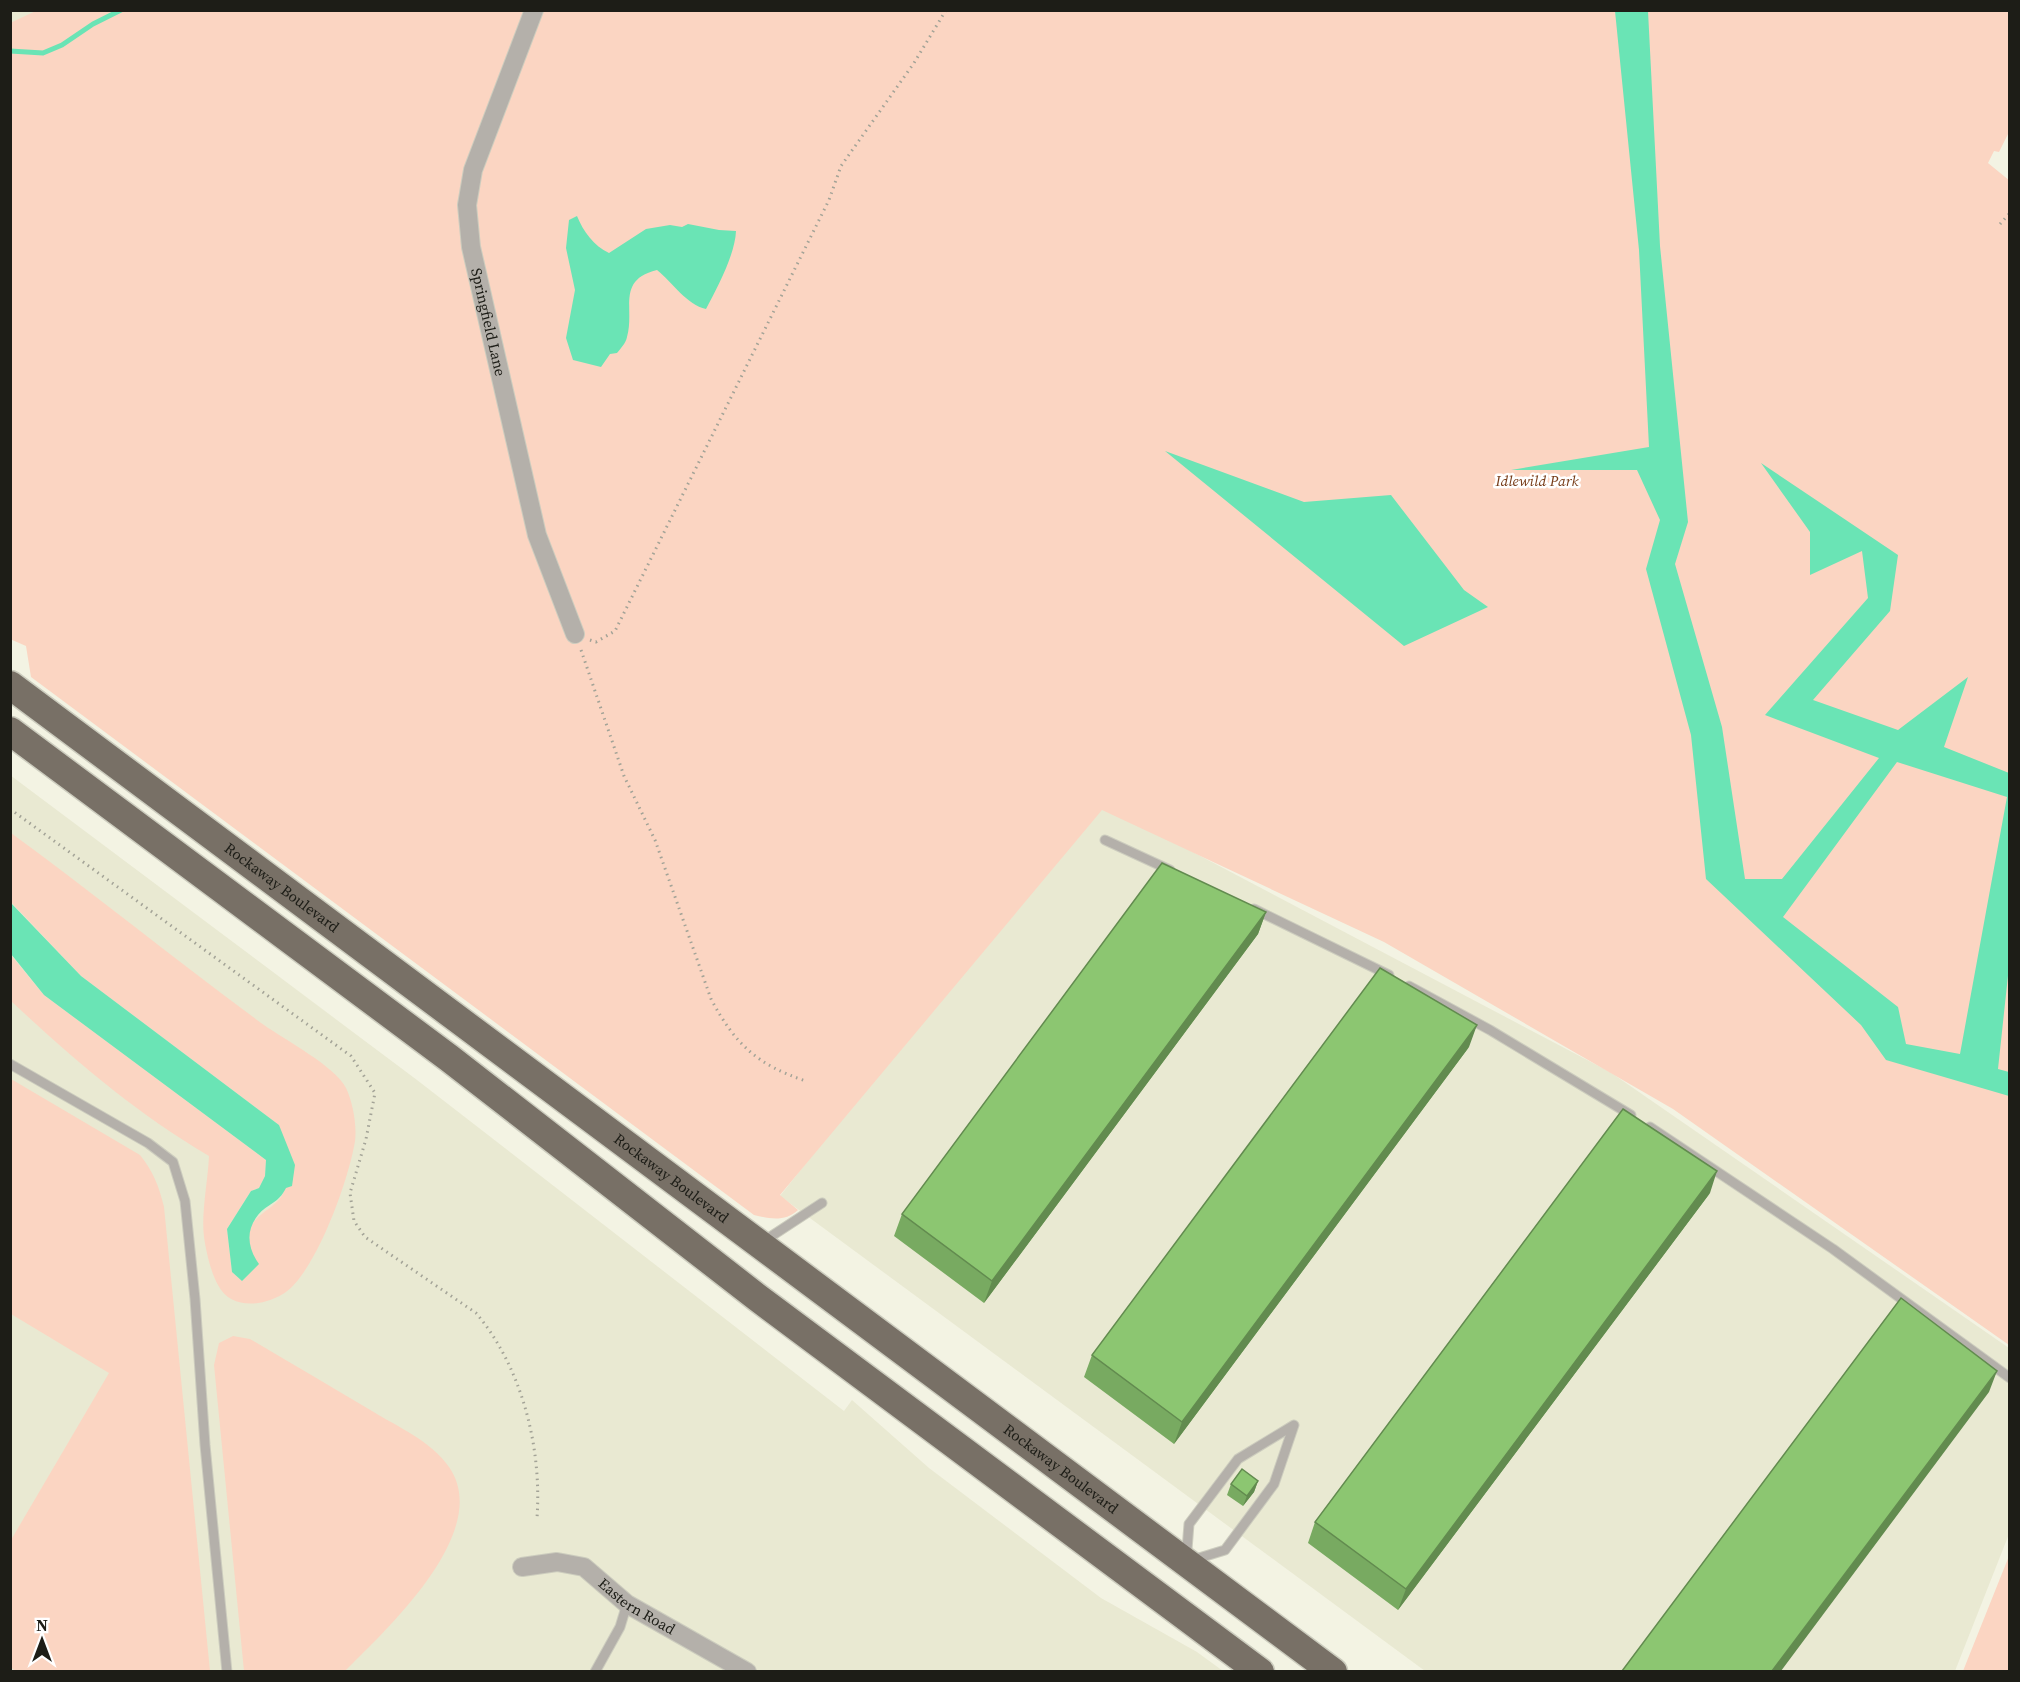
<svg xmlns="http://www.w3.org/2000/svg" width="2020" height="1682" viewBox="0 0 2020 1682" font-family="'Source Serif 4',serif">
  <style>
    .built { fill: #e9e9d2 }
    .green { fill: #fbd5c2 }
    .water { fill: #6ae4b5; fill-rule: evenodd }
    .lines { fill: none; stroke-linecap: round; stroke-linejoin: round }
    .stream { stroke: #6ae4b5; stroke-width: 5 }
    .service-casing { stroke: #ccccbe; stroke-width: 11 }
    .minor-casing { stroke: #ccccbe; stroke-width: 20 }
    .trunk-casing { stroke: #ccccbe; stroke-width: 31 }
    .path { stroke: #a3a397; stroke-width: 3; stroke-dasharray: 1.5 4.5; stroke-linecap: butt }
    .service { stroke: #b4b0aa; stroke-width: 9 }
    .minor { stroke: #b4b0aa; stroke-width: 18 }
    .trunk { stroke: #787066; stroke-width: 28 }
    .wall { fill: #78aa61 }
    .shaded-wall { fill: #628b4f }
    .building { fill: #8cc671; stroke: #628b4f; stroke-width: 1.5 }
    .labels { text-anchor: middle; stroke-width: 5; stroke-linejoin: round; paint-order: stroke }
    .street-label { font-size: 15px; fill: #1d1d17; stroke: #fff }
    .park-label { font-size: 15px; font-style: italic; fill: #773c18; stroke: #fff }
  </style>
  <rect width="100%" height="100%" fill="#f3f3e3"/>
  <path class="built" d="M 11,11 L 38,11 L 11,23 Z
    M 10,775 L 417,1080 L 844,1411 L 852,1400 L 929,1468 L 1101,1598 L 1197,1652 L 1223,1671 L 11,1671 Z
    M 1094,800 L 1610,1072 L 2009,1348 L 2009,1534 L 1955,1671 L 1425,1671 L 780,1196 Z"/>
  <path class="green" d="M 38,10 L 2009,11 L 2009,132 L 1999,152 L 1994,151 L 1988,163 L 2010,181 L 2009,1345 L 1673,1109 L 1384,942 L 1102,810 L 780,1195 L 798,1210 C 785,1222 770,1219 754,1215 L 31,677 L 26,646 L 10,639 L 10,23 Z
    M 11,833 C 96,895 178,962 264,1025 C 285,1040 335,1066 346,1088 C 353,1103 357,1125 355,1141 C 349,1179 317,1269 286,1292 C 266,1306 231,1311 218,1285 C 211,1273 206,1251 204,1237 C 201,1214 208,1180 209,1156 C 136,1113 73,1059 11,1001 L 10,954 L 44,995 L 266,1160 L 265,1176 L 259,1188 L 251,1191 L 227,1229 L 232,1272 L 242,1281 L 258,1264 C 227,1212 283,1215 285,1186 C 287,1167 281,1144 279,1125 L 81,976 L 11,902 Z
    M 11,1079 L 140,1155 C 153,1171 159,1186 164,1207 L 210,1671 L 16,1672 L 11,1667 L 11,1540 L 109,1373 L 11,1314 Z
    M 233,1336 L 250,1339 C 291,1363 331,1387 372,1411 C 398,1427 431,1441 449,1467 C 494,1531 385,1631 345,1671 L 244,1671 L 214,1365 L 219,1343 Z
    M 2009,1556 L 2009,1671 L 1963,1671 Z"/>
  <path class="water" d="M 1615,11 L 1648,11 L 1660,246 L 1688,522 L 1675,564 L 1722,727 L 1745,879 L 1782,879 L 1879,758 L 1765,715 L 1868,598 L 1862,551 L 1810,575 L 1810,532 L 1761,463 L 1898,555 L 1890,611 L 1813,700 L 1898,730 L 1968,677 L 1944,747 L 2009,773 L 2010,957 L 1998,1069 L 2009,1072 L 2009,1096 L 1886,1060 L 1861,1025 L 1706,879 L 1691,735 L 1646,569 L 1660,520 L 1637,470 L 1511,470 L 1649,447 L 1639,250 ZM 1897,762 L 2007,797 L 1960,1054 L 1906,1044 L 1898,1007 L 1783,917 Z
    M 577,216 C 583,231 594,246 609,253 L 646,229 L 670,225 L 682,227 L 688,224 L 719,230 L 736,231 C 735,255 717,288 706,309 C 687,305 673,283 657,270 C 616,280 635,309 627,337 C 626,343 620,349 617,353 L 610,354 L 601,367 L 573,360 L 566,338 L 575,290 L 566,248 L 569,220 Z
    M 1165,451 L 1304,502 L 1391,495 L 1464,590 L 1488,607 L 1404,646 Z
    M 10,902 L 81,976 L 279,1125 L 295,1165 L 292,1186 L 286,1188 C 278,1204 268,1203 258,1215 C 245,1231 248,1249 259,1264 L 242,1281 L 232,1272 L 227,1229 L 251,1191 L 259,1188 L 265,1176 L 266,1160 L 44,995 L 11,954 Z"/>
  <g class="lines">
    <path class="stream" d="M 10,51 L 43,53 L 62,45 L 93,24 L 121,10"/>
    <g class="service-casing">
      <path id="service" d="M 1105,840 L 1170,870
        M 1254,909 L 1389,975
        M 1409,986 L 1490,1030 L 1631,1115
        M 10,1064 L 148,1143 L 173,1162 L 185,1201 L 195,1299 L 205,1445 L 227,1672
        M 1650,1127 L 1833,1249 L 2010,1378
        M 764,1241 L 822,1203
        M 1294,1425 L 1274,1484 L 1225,1550 L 1186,1562 L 1189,1524 L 1238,1459 Z
        M 595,1672 L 620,1627 L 627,1604"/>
    </g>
    <g class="minor-casing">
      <g id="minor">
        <path id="s1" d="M 534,10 L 473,170 L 467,205 L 471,247 L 537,535 L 575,634"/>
        <path id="s2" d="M 522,1567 L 557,1562 L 584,1567 L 627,1604 L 747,1672"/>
      </g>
    </g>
    <g class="trunk-casing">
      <g id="trunk">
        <path id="s3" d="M 10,685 L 1333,1672"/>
        <path d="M 10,731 L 449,1058 L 758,1298 L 1260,1672"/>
      </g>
    </g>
    <path class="path" d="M 2000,224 L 2010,213
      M 590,640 L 596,642 L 615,631 L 829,200 L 841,166 L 914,63 L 946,10
      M 581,650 L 624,776 L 655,840 L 711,999 C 735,1044 757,1065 806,1081
      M 10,809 L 351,1056 L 375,1093 L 366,1139 L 350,1193 L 354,1221 L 365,1237 L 476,1313 C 522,1367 542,1448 537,1518"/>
    <use href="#service" class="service"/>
    <use href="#minor" class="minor"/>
    <use href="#trunk" class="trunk"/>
  </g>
  <path class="wall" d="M 1266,912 L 1258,934 L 984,1303 L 894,1236 L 902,1214 Z
    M 1469,1047 L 1174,1444 L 1084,1377 L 1092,1355 Z
    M 1710,1193 L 1398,1610 L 1308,1543 L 1315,1522 Z
    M 1258,1481 L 1254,1492 L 1243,1506 L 1227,1495 L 1231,1484 Z"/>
  <path class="shaded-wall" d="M 1266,912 L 1258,934 L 984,1303 L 992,1281 Z
    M 1477,1025 L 1469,1047 L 1174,1444 L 1182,1422 Z
    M 1717,1171 L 1710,1193 L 1398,1610 L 1406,1589 Z
    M 1997,1371 L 1989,1392 L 1781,1671 L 1772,1671 Z
    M 1258,1481 L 1254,1492 L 1243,1506 L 1247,1496 Z"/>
  <path class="building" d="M 1162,863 L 1266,912 L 992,1281 L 902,1214 Z
    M 1380,968 L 1477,1025 L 1182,1422 L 1092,1355 Z
    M 1623,1109 L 1717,1171 L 1406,1589 L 1315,1522 Z
    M 1901,1298 L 1997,1371 L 1772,1671 L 1622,1671 Z
    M 1242,1469 L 1258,1481 L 1247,1496 L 1231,1484 Z"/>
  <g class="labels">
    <g class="street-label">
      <text dy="5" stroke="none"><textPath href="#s1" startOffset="326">Springfield Lane</textPath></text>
      <text dy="5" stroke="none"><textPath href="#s3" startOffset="339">Rockaway Boulevard</textPath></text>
      <text dy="5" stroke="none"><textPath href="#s3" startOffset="825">Rockaway Boulevard</textPath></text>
      <text dy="5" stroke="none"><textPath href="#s3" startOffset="1311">Rockaway Boulevard</textPath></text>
      <text dy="5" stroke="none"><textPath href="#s2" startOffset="129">Eastern Road</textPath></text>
    </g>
    <g class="park-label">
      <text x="1537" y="486">Idlewild Park</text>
    </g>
  </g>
  <rect width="2020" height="1682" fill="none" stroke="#1d1d17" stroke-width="24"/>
  <g transform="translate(42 1640)" stroke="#ffffff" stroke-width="4.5" paint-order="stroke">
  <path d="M0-4.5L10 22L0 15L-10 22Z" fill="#1d1d17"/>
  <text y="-9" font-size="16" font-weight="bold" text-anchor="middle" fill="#1d1d17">N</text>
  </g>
</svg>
